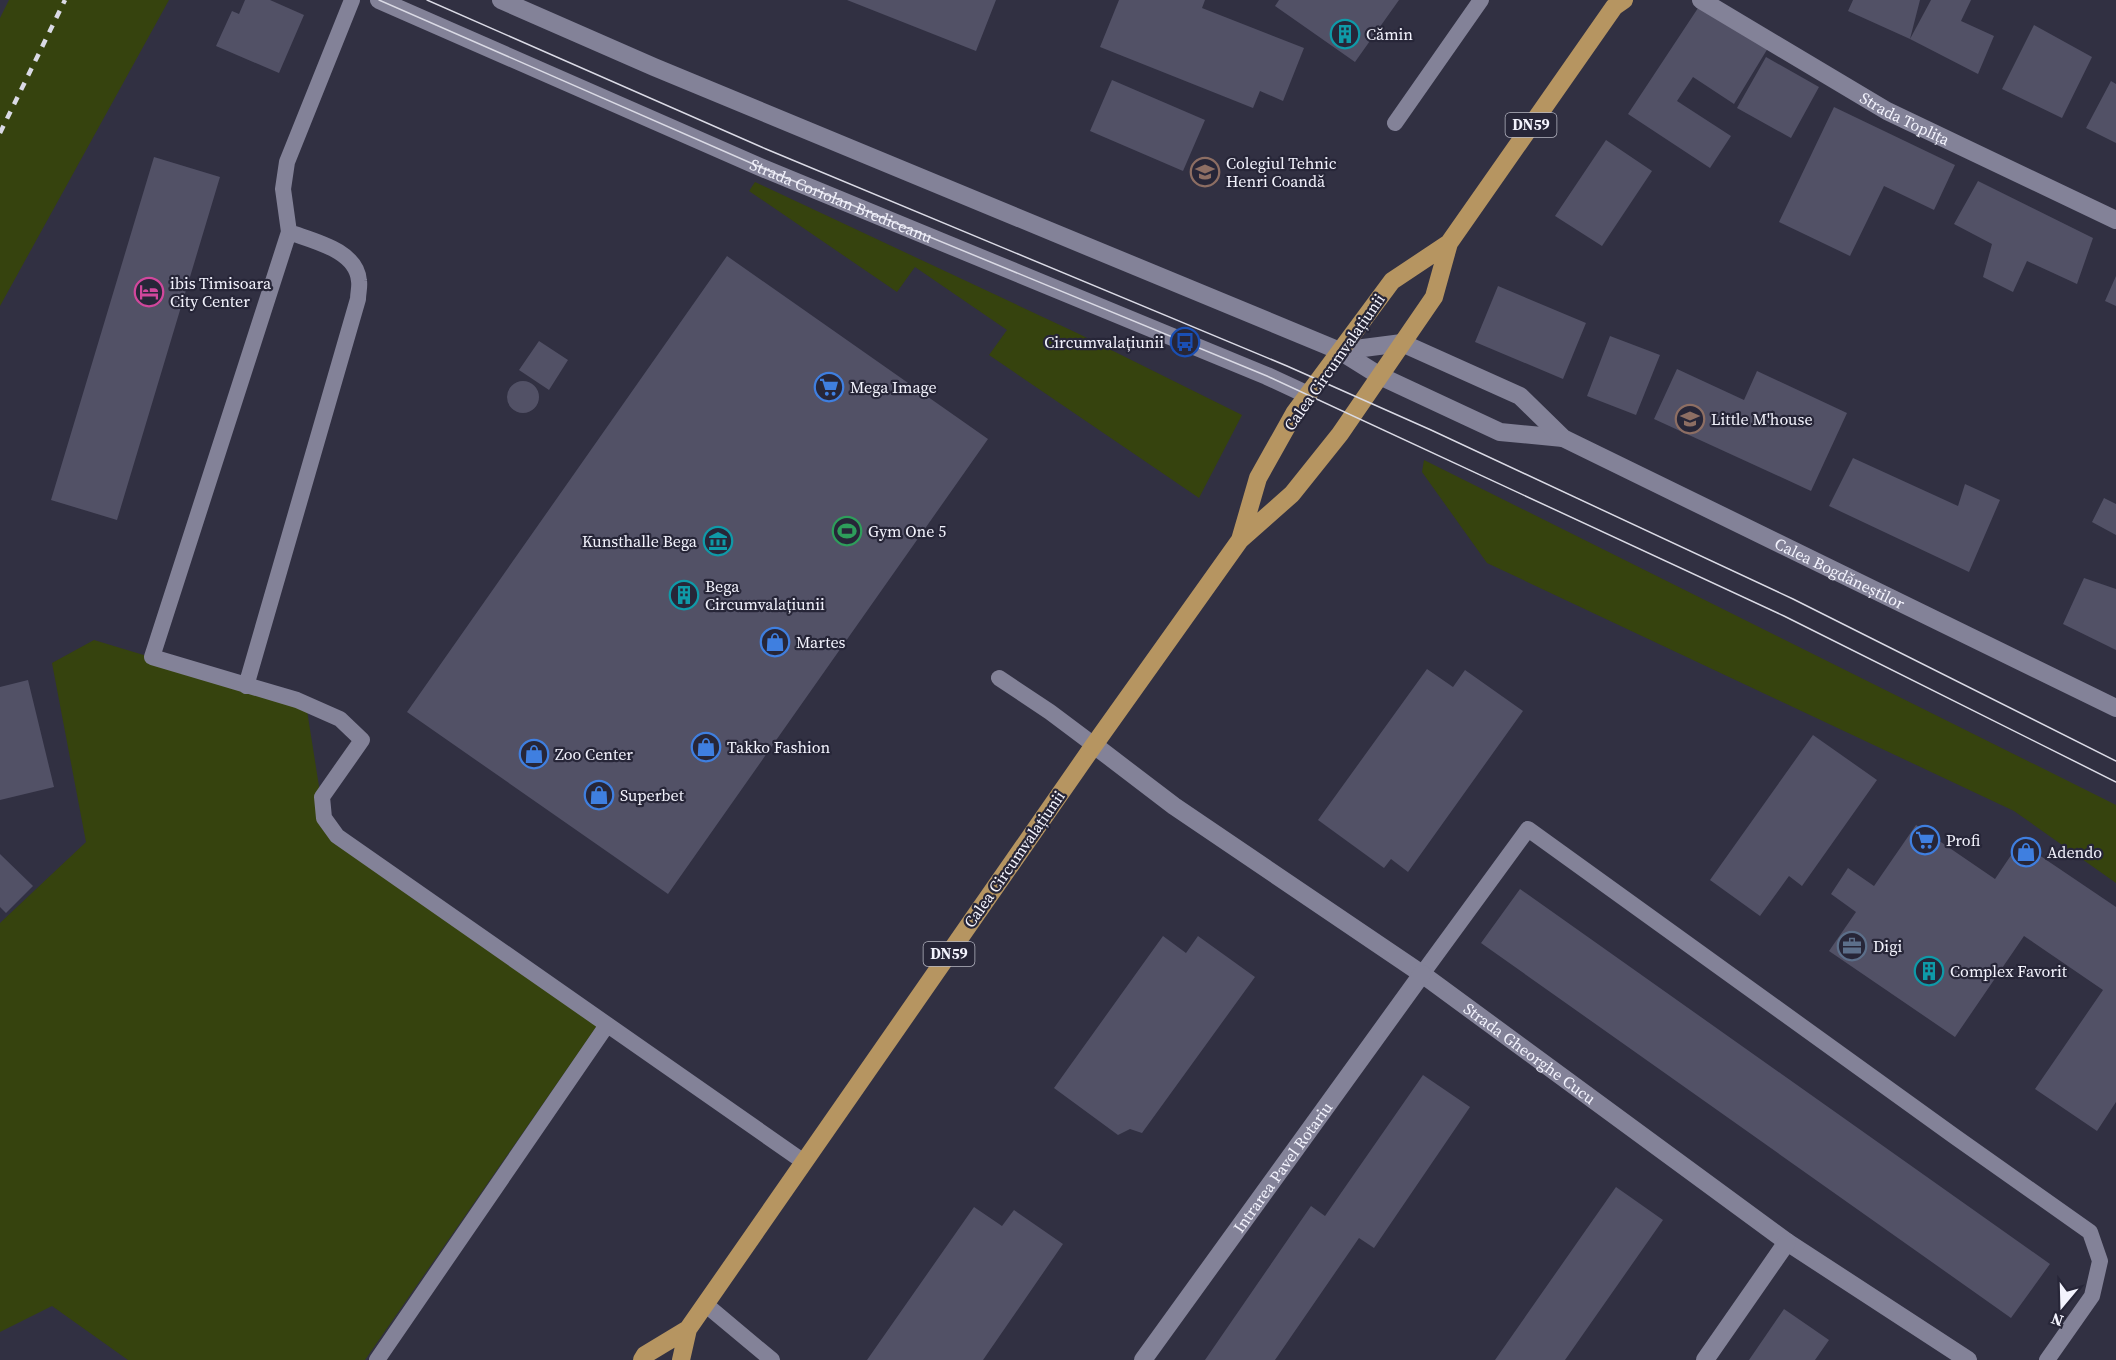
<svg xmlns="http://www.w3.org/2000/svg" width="2116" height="1360" viewBox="0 0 2116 1360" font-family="'Source Serif 4',serif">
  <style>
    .green { fill: #36430e }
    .building { fill: #525166 }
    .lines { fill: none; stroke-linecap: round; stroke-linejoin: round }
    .lane { stroke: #838298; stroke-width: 16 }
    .street { stroke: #838298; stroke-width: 18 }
    .secondary { stroke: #838298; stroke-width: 18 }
    .primary { stroke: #b69561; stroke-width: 18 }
    .tram { stroke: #dadae5; stroke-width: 1.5 }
    .rail { stroke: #dadae5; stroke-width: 4.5; stroke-dasharray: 8 8; stroke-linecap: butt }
    .labels { text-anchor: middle; stroke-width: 4.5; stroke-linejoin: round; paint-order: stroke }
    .shield { fill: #272638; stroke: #b6b6c2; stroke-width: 1.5 }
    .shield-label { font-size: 15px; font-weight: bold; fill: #f3f3fd }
    .poi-label { font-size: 16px; fill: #f3f3fd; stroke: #272638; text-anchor: start }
    .street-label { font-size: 16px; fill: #f3f3fd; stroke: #272638 }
  </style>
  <rect width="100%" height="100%" fill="#313042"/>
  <path class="green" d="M 9,0 L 169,0 L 0,306 L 0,18 Z
    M 755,182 L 1077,333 L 1242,415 L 1199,498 L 989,355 L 1007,330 L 915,267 L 897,292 L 749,191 Z
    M 1424,460 L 2116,805 L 2116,883 L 2014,811 L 1487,563 L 1422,472 Z
    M 94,640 L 306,704 L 324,818 L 601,1020 L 365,1360 L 128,1360 L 52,1306 L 0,1332 L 0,923 L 86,842 L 52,663 Z"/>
  <path class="building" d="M 245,0 L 270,0 L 304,15 L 279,73 L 216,46 L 232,11 L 239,14 Z
    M 847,0 L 996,0 L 976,51 Z
    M 1119,0 L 1205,0 L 1202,8 L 1304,48 L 1283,101 L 1260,91 L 1253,108 L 1100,47 Z
    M 1279,0 L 1399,0 L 1355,62 L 1275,6 Z
    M 1853,0 L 1920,0 L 1910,39 L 1848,11 Z
    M 1931,0 L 1971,0 L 1961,21 L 1994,36 L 1978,74 L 1910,39 Z
    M 1700,5 L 1768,48 L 1734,104 L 1693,77 L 1677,101 L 1731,136 L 1710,168 L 1628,114 Z
    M 2034,25 L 2092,57 L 2062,118 L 2002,89 Z
    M 1766,57 L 1819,87 L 1791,138 L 1737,108 Z
    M 1112,80 L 1205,120 L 1183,171 L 1090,131 Z
    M 2111,81 L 2116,84 L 2116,143 L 2086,128 Z
    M 1834,107 L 1955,165 L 1934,210 L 1884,186 L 1850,256 L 1779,222 Z
    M 1606,140 L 1652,171 L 1602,246 L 1555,216 Z
    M 154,157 L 220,177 L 117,520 L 51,500 Z
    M 1978,181 L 2093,238 L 2077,284 L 2027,261 L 2013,292 L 1983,277 L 1992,244 L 1954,224 Z
    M 727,256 L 988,439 L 668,894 L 407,712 Z
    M 2116,276 L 2116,306 L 2105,301 Z
    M 1498,286 L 1586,323 L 1563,379 L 1475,342 Z
    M 1610,336 L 1660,355 L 1636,415 L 1587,396 Z
    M 539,341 L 568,360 L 549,390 L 519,370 Z
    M 1677,369 L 1744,400 L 1757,371 L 1847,413 L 1811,491 L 1654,419 Z
    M507 397a16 16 0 1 1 32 0a16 16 0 1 1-32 0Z
    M 1853,458 L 1958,506 L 1965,484 L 2000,500 L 1969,572 L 1829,506 Z
    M 2104,498 L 2116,504 L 2116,535 L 2092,522 Z
    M 2084,578 L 2116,589 L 2116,650 L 2063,624 Z
    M 1427,669 L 1453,687 L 1465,670 L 1523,711 L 1408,872 L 1391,859 L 1384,868 L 1318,820 Z
    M 28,680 L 54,787 L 0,800 L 0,687 Z
    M 1813,735 L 1877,780 L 1802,886 L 1789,876 L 1760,916 L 1710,880 Z
    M 1916,825 L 1995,879 L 2020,842 L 2116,907 L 2116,1102 L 2097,1131 L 2035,1089 L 2103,990 L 2024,936 L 1955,1037 L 1829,951 L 1856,912 L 1831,894 L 1848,868 L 1874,886 Z
    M 0,854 L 33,886 L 6,913 L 0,907 Z
    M 1520,889 L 2050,1264 L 2011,1318 L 1481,943 Z
    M 1163,936 L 1186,953 L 1198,936 L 1255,977 L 1142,1133 L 1130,1129 L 1118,1135 L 1054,1088 Z
    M 1423,1075 L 1470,1107 L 1374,1248 L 1359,1238 L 1275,1360 L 1205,1360 L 1311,1206 L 1325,1216 Z
    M 1616,1187 L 1663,1220 L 1565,1360 L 1495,1360 Z
    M 974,1207 L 1002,1226 L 1014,1210 L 1063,1244 L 983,1360 L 867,1360 Z
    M 1784,1309 L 1829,1340 L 1815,1360 L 1749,1360 Z"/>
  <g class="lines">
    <path class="lane" d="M 352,0 L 287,162 L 283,189 L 289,232 L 152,657 L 297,700 L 340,719 L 362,740 L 322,797 L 324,818 L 337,836 L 804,1162
      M 1395,123 L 1481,0
      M 999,678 L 1050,712 L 1094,745
      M 246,686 L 358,299 C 358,293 360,287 359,281 C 357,250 313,241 289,232
      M 1422,974 L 1528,829 L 1954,1136 L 2090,1232 L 2100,1261 L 2092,1296 L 2047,1360
      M 705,1304 L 772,1360
      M 377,1360 L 607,1025"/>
    <g class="street">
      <path id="s1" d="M 379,0 L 760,167 L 1267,376 L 1308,395"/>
      <path id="s2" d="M 1701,0 L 1887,111 L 2116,220"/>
      <path id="s3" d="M 1094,745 L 1174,806 L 1422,974 L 1787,1242 L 1968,1360"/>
      <path id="s4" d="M 1143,1360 L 1422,974"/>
      <path d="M 1705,1360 L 1787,1242"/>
    </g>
    <g class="secondary">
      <path d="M 501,0 L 654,67 L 1340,351 L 1380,376 L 1500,432 L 1563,438"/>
      <path id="s5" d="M 1340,351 L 1402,343 L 1520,396 L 1563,438 L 2116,708"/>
    </g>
    <path class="primary" d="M 1240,540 L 1258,478 L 1295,412 L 1392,281 L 1449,243
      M 642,1360 L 645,1355 L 688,1329
      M 681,1360 L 688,1329 L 1094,745 L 1240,540 L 1292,494 L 1340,434 L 1434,297 L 1449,243 L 1614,7 L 1624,0"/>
    <path class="tram" d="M 379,0 L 760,167 L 1267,376 L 1784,616 L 2116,782
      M 427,0 L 766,149 L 1287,366 L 1431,430 L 1793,599 L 2116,761"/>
    <path class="rail" d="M 0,133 L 65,0"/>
  </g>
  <defs>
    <g id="building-ring" transform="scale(1.5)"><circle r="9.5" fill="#272638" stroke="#0f9aa8" stroke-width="1.5"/><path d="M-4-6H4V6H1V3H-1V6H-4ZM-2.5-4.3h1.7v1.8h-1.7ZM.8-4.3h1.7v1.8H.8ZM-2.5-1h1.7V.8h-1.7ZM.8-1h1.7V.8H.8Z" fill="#0f9aa8"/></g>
    <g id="school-ring" transform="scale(1.5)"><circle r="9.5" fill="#272638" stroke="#8d6e63" stroke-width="1.5"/><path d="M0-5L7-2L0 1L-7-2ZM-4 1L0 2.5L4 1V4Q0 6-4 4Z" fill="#8d6e63"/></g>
    <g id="hotel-ring" transform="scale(1.5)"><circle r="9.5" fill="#272638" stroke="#d1479c" stroke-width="1.5"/><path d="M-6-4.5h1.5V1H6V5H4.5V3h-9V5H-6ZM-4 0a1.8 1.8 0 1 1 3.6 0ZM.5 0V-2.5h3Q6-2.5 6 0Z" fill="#d1479c"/></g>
    <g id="bus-ring" transform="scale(1.5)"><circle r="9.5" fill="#272638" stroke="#1a4fb4" stroke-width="1.5"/><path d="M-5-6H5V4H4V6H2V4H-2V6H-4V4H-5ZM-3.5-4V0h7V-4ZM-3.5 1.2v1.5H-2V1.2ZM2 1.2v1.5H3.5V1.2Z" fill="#1a4fb4"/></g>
    <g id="supermarket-ring" transform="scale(1.5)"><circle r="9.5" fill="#272638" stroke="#3f7fe0" stroke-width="1.5"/><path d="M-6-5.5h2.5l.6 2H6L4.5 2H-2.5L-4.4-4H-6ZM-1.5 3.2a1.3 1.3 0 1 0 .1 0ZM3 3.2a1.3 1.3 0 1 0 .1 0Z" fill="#3f7fe0"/></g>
    <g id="stadium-ring" transform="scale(1.5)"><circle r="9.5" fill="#272638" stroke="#2e9e5b" stroke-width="1.5"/><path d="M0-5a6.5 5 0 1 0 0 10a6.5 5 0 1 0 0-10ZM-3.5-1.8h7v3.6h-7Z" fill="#2e9e5b"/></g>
    <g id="museum-ring" transform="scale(1.5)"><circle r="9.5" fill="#272638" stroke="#0f9aa8" stroke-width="1.5"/><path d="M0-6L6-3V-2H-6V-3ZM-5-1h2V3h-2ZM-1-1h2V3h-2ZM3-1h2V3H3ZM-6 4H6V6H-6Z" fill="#0f9aa8"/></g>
    <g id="shop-ring" transform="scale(1.5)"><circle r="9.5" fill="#272638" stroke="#3f7fe0" stroke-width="1.5"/><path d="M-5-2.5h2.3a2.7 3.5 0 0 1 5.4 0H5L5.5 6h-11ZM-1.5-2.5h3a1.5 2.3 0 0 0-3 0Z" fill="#3f7fe0"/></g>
    <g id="office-ring" transform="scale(1.5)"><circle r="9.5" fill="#272638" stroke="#5c6f8a" stroke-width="1.5"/><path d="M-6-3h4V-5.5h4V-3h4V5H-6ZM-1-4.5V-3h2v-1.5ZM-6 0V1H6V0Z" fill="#5c6f8a"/></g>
  </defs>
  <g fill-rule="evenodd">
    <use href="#building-ring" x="1345" y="34"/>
    <use href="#school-ring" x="1205" y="172"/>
    <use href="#hotel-ring" x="149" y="292"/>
    <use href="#bus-ring" x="1185" y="342"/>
    <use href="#supermarket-ring" x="829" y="387"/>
    <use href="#school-ring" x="1690" y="419"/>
    <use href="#stadium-ring" x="847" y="531"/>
    <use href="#museum-ring" x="718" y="541"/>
    <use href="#building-ring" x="684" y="595"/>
    <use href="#shop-ring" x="775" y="642"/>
    <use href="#shop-ring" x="706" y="747"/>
    <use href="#shop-ring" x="534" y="754"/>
    <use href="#shop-ring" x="599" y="795"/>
    <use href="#supermarket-ring" x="1925" y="840"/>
    <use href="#shop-ring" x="2026" y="852"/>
    <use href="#office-ring" x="1852" y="946"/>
    <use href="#building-ring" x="1929" y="971"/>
  </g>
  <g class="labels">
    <g class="shield">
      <rect x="1505.5" y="113" width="51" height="24" rx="4.5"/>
      <rect x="923.5" y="942" width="51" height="24" rx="4.5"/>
    </g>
    <g class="shield-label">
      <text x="1531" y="130">DN59</text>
      <text x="949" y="959">DN59</text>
    </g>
    <g class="poi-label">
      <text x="1366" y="40">Cămin</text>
      <text x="1226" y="169">Colegiul Tehnic<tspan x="1226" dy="18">Henri Coandă</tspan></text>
      <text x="170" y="289">ibis Timisoara<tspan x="170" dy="18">City Center</tspan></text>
      <text x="1164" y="348" text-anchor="end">Circumvalațiunii</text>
      <text x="850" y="393">Mega Image</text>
      <text x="1711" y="425">Little M'house</text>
      <text x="868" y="537">Gym One 5</text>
      <text x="697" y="547" text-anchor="end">Kunsthalle Bega</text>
      <text x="705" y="592">Bega<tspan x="705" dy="18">Circumvalațiunii</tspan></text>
      <text x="796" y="648">Martes</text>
      <text x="727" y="753">Takko Fashion</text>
      <text x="555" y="760">Zoo Center</text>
      <text x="620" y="801">Superbet</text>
      <text x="1946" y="846">Profi</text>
      <text x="2047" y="858">Adendo</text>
      <text x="1873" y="952">Digi</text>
      <text x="1950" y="977">Complex Favorit</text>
    </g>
    <g class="street-label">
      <text dy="6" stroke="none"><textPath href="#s2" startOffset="236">Strada Toplița</textPath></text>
      <text dy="6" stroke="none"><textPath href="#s1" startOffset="504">Strada Coriolan Brediceanu</textPath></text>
      <text transform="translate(1334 362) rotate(-55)" y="6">Calea Circumvalațiunii</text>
      <text dy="6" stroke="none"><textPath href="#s5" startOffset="560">Calea Bogdăneștilor</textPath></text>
      <text transform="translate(1014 859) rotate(-55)" y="6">Calea Circumvalațiunii</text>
      <text dy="6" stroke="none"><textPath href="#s3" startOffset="534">Strada Gheorghe Cucu</textPath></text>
      <text dy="6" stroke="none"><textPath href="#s4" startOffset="238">Intrarea Pavel Rotariu</textPath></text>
    </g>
  </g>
  <g transform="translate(2062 1306) rotate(199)" stroke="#272638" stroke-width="4.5" paint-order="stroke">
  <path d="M0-4.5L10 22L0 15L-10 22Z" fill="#f3f3fd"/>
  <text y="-9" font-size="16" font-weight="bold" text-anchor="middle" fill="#f3f3fd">N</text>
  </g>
</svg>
